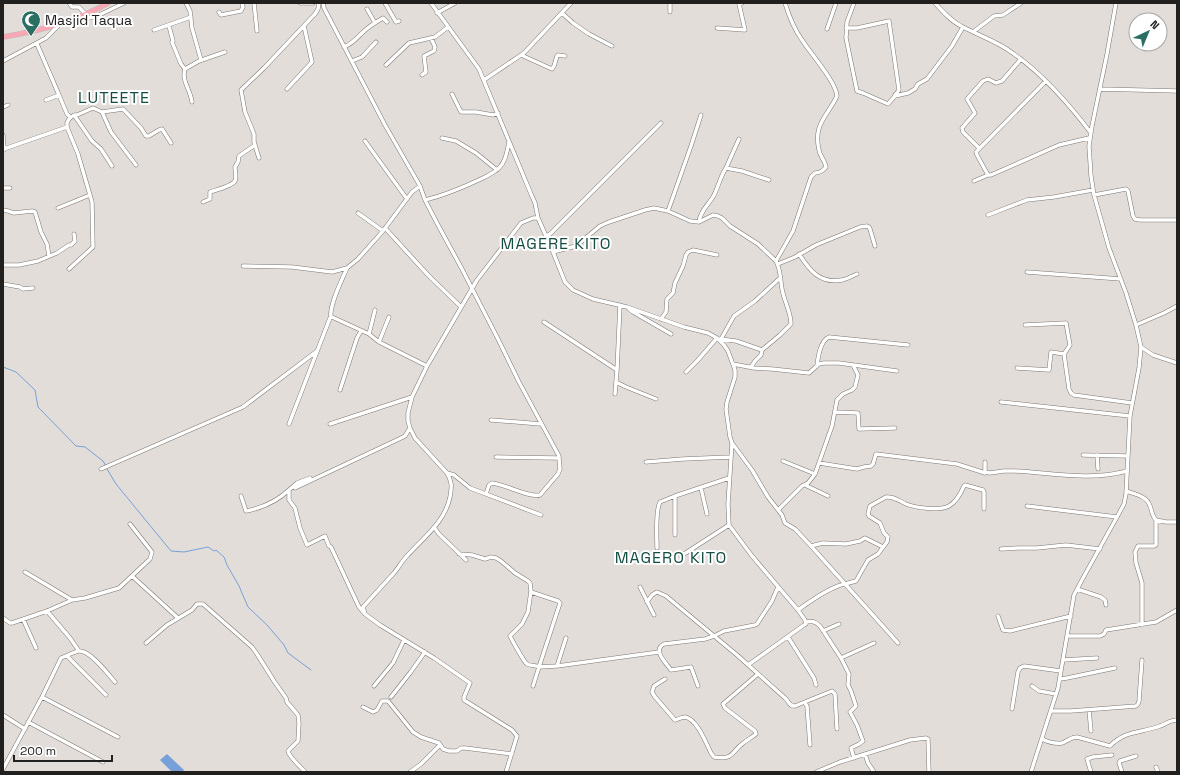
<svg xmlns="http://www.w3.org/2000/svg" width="1180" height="775" viewBox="0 0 1180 775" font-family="'Space Grotesk',sans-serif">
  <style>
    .water { fill: #75a1d8 }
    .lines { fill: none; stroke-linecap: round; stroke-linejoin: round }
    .stream { stroke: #75a1d8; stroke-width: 1 }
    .minor-casing { stroke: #7d7773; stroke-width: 4.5 }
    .major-casing { stroke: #bdbcbc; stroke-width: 5.5 }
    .minor { stroke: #fff; stroke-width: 3.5 }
    .major { stroke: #f9a7b4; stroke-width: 4.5 }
    .labels { text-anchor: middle; stroke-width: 4; stroke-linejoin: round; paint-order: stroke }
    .poi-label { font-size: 14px; fill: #22201e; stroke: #fff; text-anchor: start }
    .quarter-label { font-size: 16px; letter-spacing: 1px; fill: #154d43; stroke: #fff }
  </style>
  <rect width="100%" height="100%" fill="#e3ddd9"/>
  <path class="water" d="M 167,754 L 184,770 L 182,772 L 172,772 L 160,760 Z"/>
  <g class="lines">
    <path class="stream" d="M 3,367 L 16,372 L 35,390 L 38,407 L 76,446 L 85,447 L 103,461 L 106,466
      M 107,469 L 116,484 L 171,551 L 184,552 L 208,547 L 214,551 L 216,550 L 224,557 L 227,565 L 239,586 L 248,607 L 267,625 L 284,645 L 288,653 L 311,670"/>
    <g class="minor-casing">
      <path id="minor" d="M 69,3 L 72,7 L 79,7 L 89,18 L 95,17 L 124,3
        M 186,3 L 190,11 L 192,28 L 201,60
        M 254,3 L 257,31
        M 300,3 L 313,3
        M 323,3 L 324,8 L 336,31 L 385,125 L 420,186 L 425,200 L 438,225 L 462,269 L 498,339 L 519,382 L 559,456 L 559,458 L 557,458 L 496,457
        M 385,3 L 396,22 L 399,21
        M 431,3 L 479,69 L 531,194 L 535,203 L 538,218 L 553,252 L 565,282 L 573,290 L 593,299 L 627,307 L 684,327 L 708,333 L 717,338 L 724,345 L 728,351 L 735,370 L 735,377 L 727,402 L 726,409 L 730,437 L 732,443 L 728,504 L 729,525 L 752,556 L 798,610 C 809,602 832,586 845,584 L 898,643
        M 854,3 L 847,22 L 846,38 L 857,91 L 863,93 L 888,104 L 895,96 L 908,93 L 915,89 L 918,84 L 927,79 L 952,46 L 963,27
        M 935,3 C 943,12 952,22 963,27 C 980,36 999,42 1014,54 C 1044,75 1069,104 1091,133
        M 367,9 L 375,23
        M 219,12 L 221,15 L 241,11 L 243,7 L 242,3
        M 670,12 L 670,3
        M 437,13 L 455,3
        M 562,13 L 573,23 L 589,34 L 612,46
        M 169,26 L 173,41
        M 717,28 L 745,30 L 739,4 L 742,3
        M 846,28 L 857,28 L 889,21 L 899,90 L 895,95
        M 827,29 L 836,3
        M 154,30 L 191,17
        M 973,32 L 994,16 L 1003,15 L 1021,3
        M 172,42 L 181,64 L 185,69
        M 37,44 L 59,95
        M 344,47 C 352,44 356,39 362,33 C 368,27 376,22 383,18 L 387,22
        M 521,55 L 552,69 L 554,66 L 557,56 L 558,55 L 565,56
        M 3,61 L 46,38 L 60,24
        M 352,61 L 362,57 L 376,42
        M 386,65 L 409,43 L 435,37 L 448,27
        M 422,75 L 426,72 L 424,56 L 434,51 L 435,47 L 431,38
        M 484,80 L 524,53 L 571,3
        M 1046,81 L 976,152 L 977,155 L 988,175 L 991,175 L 1059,145 L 1089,138
        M 287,89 L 312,62 L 304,26
        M 1100,89 L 1177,91
        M 452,94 L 461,112 L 476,112 L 493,115 L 498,113
        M 46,100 L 59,95 L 67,114 L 70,117
        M 192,102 C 191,91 181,80 185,69 L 199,61 L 225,52
        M 3,107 L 8,105
        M 102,112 L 111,132 L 136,165
        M 74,115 L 92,141 L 101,149 L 112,166
        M 3,135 L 4,150
        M 442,138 L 456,141 L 476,153 L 497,170
        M 365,141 L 407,199
        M 979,148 L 963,132 L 962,128 L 975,113 L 967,99 L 983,81 L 988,79 L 996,83 L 1002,81 L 1021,59
        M 4,149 L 67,127
        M 259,158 L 254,142 L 254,134 L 245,112 L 241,90 L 264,68 L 315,14 L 318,9 L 319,3
        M 726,168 L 739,139
        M 974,181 L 988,175
        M 3,188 L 10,188
        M 1094,195 L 1126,189 L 1128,191 L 1133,216 L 1135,219 L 1140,220 L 1177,220
        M 425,200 C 446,195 464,187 483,178 C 489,175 495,172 499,168 C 506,161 507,151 509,142
        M 203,202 L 210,199 L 210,192 C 216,190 232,186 235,181 C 237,178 235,171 235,167 L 238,162 L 239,156 L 255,145
        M 58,208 L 90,195
        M 3,210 L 8,211 L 14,213 L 32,211 L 35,212 L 41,232 L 47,244 L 49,256
        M 668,211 L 691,146 L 701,115
        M 358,213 L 383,231
        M 988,215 L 1027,200 L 1054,197 L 1093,190
        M 699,222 C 700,212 707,206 713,197 C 718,188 720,177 726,168 L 742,171 L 769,180
        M 385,228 L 428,275 L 461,307
        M 546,236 L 550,234 L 661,123
        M 553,252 L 576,246 L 600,226 L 609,222 L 645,210 L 654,208 L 668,211 L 690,221 L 699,222 L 713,215 L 718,216 L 722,218 L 730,226 L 758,244 L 776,261 L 793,231 L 811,177 L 815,173 C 820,173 823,171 826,167 C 825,160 820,157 819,150 C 813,124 827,117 837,96 C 836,82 811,54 802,40 C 794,29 789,16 785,3
        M 799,254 C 810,271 820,284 842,280 C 847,279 852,276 857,274
        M 778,264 L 795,257 L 816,245 L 860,227 L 867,226 L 869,227 L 870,229 L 875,246
        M 3,265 L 19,265 L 38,261 L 57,253 L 69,245 L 71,245 L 75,241 L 74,234
        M 243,266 L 292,267 L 332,272 L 347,268 L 358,259 L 383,231 L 412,192 L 420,186
        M 69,269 L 93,247 L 92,202 L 78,154 L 67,127 L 67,123 L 69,119 L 74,115 L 77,115 L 93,108 L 102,112 L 123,109 L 141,128 L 146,136 L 149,136 L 159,130 L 162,129 L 171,143
        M 1027,272 L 1121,279
        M 3,284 L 20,287 L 23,289 L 33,288
        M 629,309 L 633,312 L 671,334
        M 331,317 C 329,305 342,280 347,268
        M 661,319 L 666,312 L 667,299 L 673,293 L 675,283 L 683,266 L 686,255 L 688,252 L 693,250 L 717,255
        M 544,322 L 617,370
        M 1025,325 L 1066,323 L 1070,345 L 1064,354 L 1069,389 L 1071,393 L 1074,395 L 1132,403
        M 1136,325 L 1164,313 L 1177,306
        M 369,334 L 379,342 L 427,366
        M 720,339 L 736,341 L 762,350
        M 721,339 L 734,316 L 755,301 L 780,278
        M 379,342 L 389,317
        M 1141,347 L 1153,355 L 1177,363
        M 733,364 L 754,368 L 772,369 L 809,373 L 819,364 L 824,363 L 839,363 L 897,371
        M 817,366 C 818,357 820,341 829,337 L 908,345
        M 751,367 L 755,361 L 761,355 L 762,350 L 780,335 L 791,324 C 791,312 784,301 782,289 C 780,279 781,270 776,261
        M 1017,368 L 1049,370 L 1051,352 L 1064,354
        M 686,372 L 698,360 L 717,338
        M 616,382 L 626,387 L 656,399
        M 340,390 L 357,338 L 361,331
        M 615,394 L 617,370 L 620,305
        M 1001,402 L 1130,416
        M 835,412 L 858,413 L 859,429 L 895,428
        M 491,420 L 541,424
        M 289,424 L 330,318 L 332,317 L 369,334 L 375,310
        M 330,424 L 412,397
        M 732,443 L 752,470 L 768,497 L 782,515 L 785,523 L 795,529 L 811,546 L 823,543 L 846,544 L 860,541 L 865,538 L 883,547
        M 1083,455 L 1128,456
        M 1097,455 L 1098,469
        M 783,461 L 815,474
        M 646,462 L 683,459 L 730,457
        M 985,462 L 985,472 L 990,473 L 1004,471 L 1015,471 C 1053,473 1091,481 1127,471
        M 819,463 L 857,469 L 864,467 L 871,466 L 873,464 L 876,454 L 957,464 L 985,473
        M 101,469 L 243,407 L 317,351
        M 447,473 L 454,475 L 470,488 L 541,515
        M 310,478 L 297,483 L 289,490 L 289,500 L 295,508 L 300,528 L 307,545 L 325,536 L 329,546 L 331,547 L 359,607 L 365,614 L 380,625 L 434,658 L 470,683 L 464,697 L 464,700 L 512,730 L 517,736 L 506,772
        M 805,485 L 828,496
        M 295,488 L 399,439 L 405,436 L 410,428
        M 701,488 L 707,514
        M 1126,491 C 1135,494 1147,496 1150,506 C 1152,511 1152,516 1156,520 L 1166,522 L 1177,522
        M 486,494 L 489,485 L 492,483 C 504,484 530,498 540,495 L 558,474 L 560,469 L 559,458
        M 241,496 L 246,511 C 262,508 277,501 289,490
        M 675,496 L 675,535
        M 1027,506 L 1117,517
        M 778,510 L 802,486 L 808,483 L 815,474 L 832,426 L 837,400 L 843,394 L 852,390 L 855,387 L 858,375 L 853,365
        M 434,527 L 439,534 L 466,560
        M 811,546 L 845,584 L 856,581 L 868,560 L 878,554 L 887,542 L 888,537 L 884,533 L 880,523 L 869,516 L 868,514 L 870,506 L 886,497 C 894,496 899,501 906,504 C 916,508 940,511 949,506 C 956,502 961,493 964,486 L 965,485 L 983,490 L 984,492 L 984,509
        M 657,548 C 657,537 655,511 660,502 L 675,496 L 729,478
        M 1001,549 L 1018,548 L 1037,548 L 1066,545 L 1100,549
        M 459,554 L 472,555 L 485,559 L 491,557 L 496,558 L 501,561 L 515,573 L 528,581 L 530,583 L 531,591 L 528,612 L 522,624 L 510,636 C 512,640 524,662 527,664 C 530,666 536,665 539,667 L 533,686
        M 681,556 L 729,525
        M 25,572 L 72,600
        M 132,576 L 178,618
        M 640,587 L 654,615
        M 1077,589 L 1101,597 L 1105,600 L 1106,605
        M 531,592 L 558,601 L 560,603 L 539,667 L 557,666 L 659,652
        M 647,602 L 652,595 L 657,592 L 666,596 L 737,655 L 785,698 C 789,701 789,707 795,706 L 832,691 L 835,694 L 837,729
        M 47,611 L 70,638 L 79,651
        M 365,614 L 363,607 C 373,596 384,584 394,573 C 399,567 402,561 407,556 C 424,537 445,522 450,497 C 452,487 452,481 447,473 L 415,438 L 410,428 L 408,421 L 408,413 L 412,397 L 427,366 L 477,280 L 521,223 L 533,218 L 538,218
        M 998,616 L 1003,630 L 1010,631 L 1071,616
        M 3,618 L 10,623 L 12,623 L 47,611 L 72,600 L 85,598 L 119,588 L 150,559 L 152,552 L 130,524
        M 23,619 L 36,648
        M 806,622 C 812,621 815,621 820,626 L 841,658 L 849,674 L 848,685 L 851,691 L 856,706 L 850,712 L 857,725 L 863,741 L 859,744 L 851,748 L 854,758
        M 1142,625 L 1142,583 L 1136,563 L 1135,552 L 1138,546 L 1154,546 L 1156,545 L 1156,520
        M 823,631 L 839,624
        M 1068,636 L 1100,636 L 1104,634 L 1106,630 L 1156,622 L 1177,610
        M 788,637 L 814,678 L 816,685
        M 146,643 L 167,625 L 192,610 L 197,604 L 203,604 L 252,647 L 257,654 L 274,681 L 286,698 L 287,702 L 298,715 L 299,723 L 298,741 L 288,751 C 289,757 301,767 305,772
        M 67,656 L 106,695
        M 841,658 L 874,643
        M 1063,660 L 1097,658
        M 748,665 L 804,625 L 806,624 L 805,620 L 798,610
        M 557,666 L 566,638
        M 665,679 L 654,686 L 652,692 L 655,697 L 675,720 C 679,719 682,717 685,717 C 697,719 706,743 711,753 L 714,757 C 733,760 730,754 742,744 C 747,740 751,738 756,734 L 755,731 L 725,708 L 723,704 L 758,674
        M 1060,679 L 1067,678 L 1115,668
        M 374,686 L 393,663 L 404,640
        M 698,686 L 691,667 L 671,670 C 666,663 652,650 664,644 L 705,639 L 714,636 L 724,631 L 755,625 L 757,624 L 772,601 L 778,587
        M 1032,686 L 1039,691 L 1056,694
        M 42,697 L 118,737
        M 391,697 L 410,673 L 425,652
        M 805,703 L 807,706 L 810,745
        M 363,707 L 373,712 L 377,710 L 382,701 L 388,701 L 413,732 L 421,737 L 439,743 L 443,749 L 449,751 L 457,751 L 461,748 L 465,748 L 512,754
        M 1012,709 L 1018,672 L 1020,668 L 1024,666 L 1061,671
        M 1089,710 L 1091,731
        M 1051,711 L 1071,711 L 1136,706 L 1138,704 L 1139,701 L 1142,660
        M 3,715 L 25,729
        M 28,722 L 103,762
        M 1042,739 C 1048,742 1055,744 1062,743 C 1068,741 1071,737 1077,737 L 1110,746 C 1126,730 1141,733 1160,726 C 1166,724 1170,720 1177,720
        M 865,754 L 868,763 L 874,772
        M 1156,767 L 1158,772
        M 3,769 L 42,697 L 61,658 C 64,657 76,651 79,651 C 89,649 109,675 115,682
        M 410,772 L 421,764 L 440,745
        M 816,772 L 840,762 L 910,740 L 926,738 L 928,739 L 929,772
        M 1031,772 L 1058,688 L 1074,595 L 1083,578 L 1117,517 L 1124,504 L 1126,494 L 1130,416 L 1139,368 L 1141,347 L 1136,325 L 1126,293 L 1109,248 L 1094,195 L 1091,176 L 1089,146 L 1092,126 L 1107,54 L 1116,3
        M 1091,772 L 1087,759 L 1093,757 L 1112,755
        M 1122,772 L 1119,763 L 1120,761 L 1136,756"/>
    </g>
    <g class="major-casing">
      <path id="major" d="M 3,37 C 40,31 75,22 108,3"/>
    </g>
    <use href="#minor" class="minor"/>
    <use href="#major" class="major"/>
  </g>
  <defs>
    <g id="mosque-pin" transform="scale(1)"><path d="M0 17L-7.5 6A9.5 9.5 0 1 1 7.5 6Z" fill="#2a6f62" stroke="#fff"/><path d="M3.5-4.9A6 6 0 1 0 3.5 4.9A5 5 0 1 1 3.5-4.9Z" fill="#fff"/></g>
  </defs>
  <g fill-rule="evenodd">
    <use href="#mosque-pin" x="31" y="20"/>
  </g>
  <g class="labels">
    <g class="poi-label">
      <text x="45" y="25">Masjid Taqua</text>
    </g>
    <g class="quarter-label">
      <text x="114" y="103">LUTEETE</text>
      <text x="556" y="249">MAGERE KITO</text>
      <text x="671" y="563">MAGERO KITO</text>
    </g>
  </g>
  <rect width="1180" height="775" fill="none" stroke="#22201e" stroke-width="8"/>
  <g transform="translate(1148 32) rotate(44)"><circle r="19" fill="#ffffff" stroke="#a7a6a5"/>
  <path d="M0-3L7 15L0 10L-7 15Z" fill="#2a6f62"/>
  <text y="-6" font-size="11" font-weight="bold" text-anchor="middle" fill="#22201e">N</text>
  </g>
  <path d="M14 755v6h98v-6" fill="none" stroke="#22201e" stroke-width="2"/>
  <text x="20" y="755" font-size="12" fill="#22201e" stroke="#ffffff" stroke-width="3" paint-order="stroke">200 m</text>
</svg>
